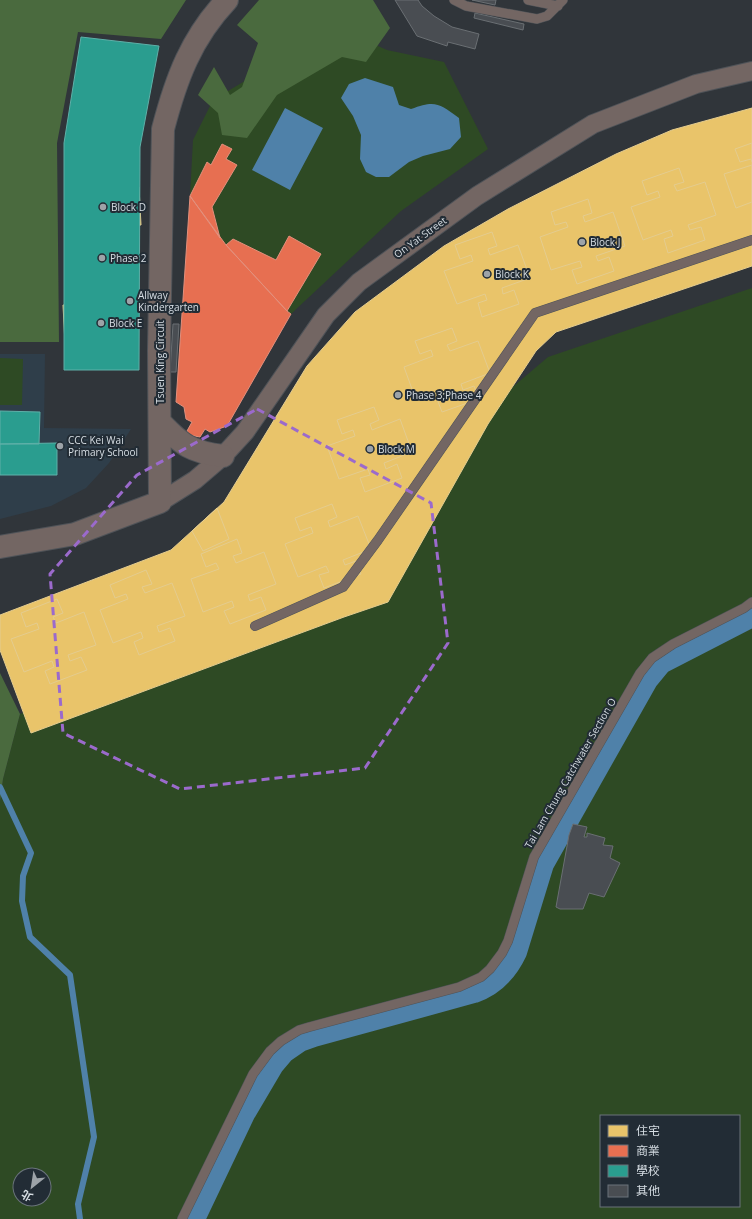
<svg xmlns="http://www.w3.org/2000/svg" width="752" height="1219" viewBox="0 0 752 1219" font-family="'Open Sans','Noto Sans TC',sans-serif">
  <style>
    .built { fill: #2f3e4a }
    .green { fill: #2e4a24; fill-rule: evenodd }
    .forest { fill: #4a6a3e }
    .water { fill: #4f81a9 }
    .homes { fill: #e9c46a; stroke: #e4cc8f }
    .shops { fill: #e76f51; stroke: #e2907d }
    .schools { fill: #2a9d8f; stroke: #5eb0a8 }
    .lines { fill: none; stroke-linecap: round; stroke-linejoin: round }
    .stream { stroke: #4f81a9; stroke-width: 6 }
    .canal { stroke: #4f81a9; stroke-width: 22 }
    .building { fill: #494d52; stroke: #6a6f73 }
    .service-casing { stroke: #4f5358; stroke-width: 10 }
    .minor-casing { stroke: #4f5358; stroke-width: 20 }
    .tertiary-casing { stroke: #4f5358; stroke-width: 24 }
    .service { stroke: #736663; stroke-width: 9 }
    .minor { stroke: #736663; stroke-width: 18 }
    .tertiary { stroke: #736663; stroke-width: 22 }
    .marked { fill: none; stroke: #9b6acc; stroke-width: 3; stroke-dasharray: 8 5; stroke-linejoin: round }
    .poi-dot { fill: #9da3a8; stroke: #222c35; stroke-width: 1.5 }
    .labels { text-anchor: middle; stroke-width: 4; stroke-linejoin: round; paint-order: stroke }
    .poi-label { font-size: 10px; fill: #d7dee4; stroke: #222c35; text-anchor: start }
    .street-label { font-size: 10px; fill: #d7dee4; stroke: #222c35 }
  </style>
  <rect width="100%" height="100%" fill="#30353a"/>
  <path class="built" d="M 0,354 L 45,354 L 44,428 L 131,429 L 109,463 L 86,488 L 51,506 L 0,519 Z"/>
  <path class="green" d="M 351,34 L 387,50 L 444,62 L 488,149 L 401,211 L 291,314 L 287,311 L 220,238 L 190,196 L 193,140 L 213,100 L 273,64 Z
    M 752,288 L 752,1219 L 0,1219 L 0,801 L 3,779 L 20,714 L 120,672 L 454,437 L 548,357 ZM 601,1116 L 739,1116 L 739,1206 L 601,1206 ZM 20,1175 L 44,1175 L 44,1199 L 20,1199 Z
    M 0,358 L 23,359 L 22,405 L 0,405 Z"/>
  <path class="forest" d="M 0,0 L 186,0 L 161,39 L 78,32 L 57,143 L 59,342 L 0,342 Z
    M 259,0 L 373,0 L 390,28 L 366,62 L 342,57 L 277,95 L 247,138 L 222,135 L 218,113 L 198,95 L 214,67 L 230,95 L 242,87 L 258,43 L 237,25 Z
    M 0,673 L 20,714 L 3,779 L 0,801 Z"/>
  <path class="water" d="M 365,78 L 393,87 L 399,105 L 411,109 C 435,100 439,103 459,118 L 461,137 L 450,149 L 423,156 L 409,162 L 389,177 L 376,177 L 366,172 L 360,159 L 361,135 L 353,116 L 341,98 L 349,84 Z
    M 285,108 L 323,128 L 290,190 L 252,170 Z"/>
  <path class="homes" d="M 752,108 L 752,266 L 556,332 L 536,351 L 488,424 L 388,602 L 344,617 L 31,733 L 0,650 L 0,615 L 171,550 L 224,502 L 307,366 L 355,312 L 444,246 L 508,209 L 616,154 L 672,130 Z
    M 752,143 L 752,162 L 751,159 L 740,162 L 735,149 Z
    M 752,165 L 752,202 L 736,208 L 724,174 Z
    M 120,167 L 121,182 L 112,182 L 112,188 L 139,187 L 141,225 L 113,226 L 113,233 L 122,232 L 122,248 L 85,249 L 84,234 L 93,234 L 93,228 L 67,228 L 65,189 L 93,188 L 93,183 L 84,183 L 83,168 Z
    M 679,168 L 684,182 L 674,185 L 677,191 L 705,182 L 716,215 L 688,225 L 690,230 L 701,227 L 705,240 L 668,253 L 664,239 L 673,236 L 671,230 L 643,240 L 631,207 L 660,197 L 658,191 L 647,195 L 642,181 Z
    M 588,199 L 592,213 L 583,216 L 585,222 L 613,212 L 625,246 L 596,256 L 598,261 L 609,257 L 614,271 L 577,284 L 572,270 L 582,267 L 580,261 L 551,270 L 540,237 L 568,227 L 566,222 L 555,225 L 551,212 Z
    M 492,232 L 497,246 L 488,249 L 490,255 L 518,245 L 530,278 L 502,288 L 503,294 L 514,290 L 519,304 L 482,317 L 478,303 L 487,300 L 485,294 L 457,304 L 444,271 L 473,261 L 471,255 L 460,259 L 455,245 Z
    M 119,282 L 119,298 L 110,298 L 110,303 L 137,303 L 138,341 L 111,342 L 111,349 L 120,348 L 120,364 L 83,365 L 83,350 L 92,350 L 91,343 L 65,344 L 63,305 L 91,304 L 91,298 L 82,299 L 81,284 Z
    M 452,328 L 457,341 L 447,345 L 450,351 L 478,341 L 490,373 L 461,384 L 463,390 L 474,386 L 479,399 L 442,412 L 437,399 L 447,395 L 445,390 L 416,400 L 404,367 L 433,356 L 431,350 L 420,354 L 415,341 Z
    M 374,407 L 379,420 L 370,424 L 372,430 L 400,419 L 412,452 L 384,463 L 386,469 L 397,464 L 402,478 L 365,492 L 360,478 L 370,475 L 368,469 L 339,479 L 327,446 L 355,436 L 353,430 L 342,434 L 337,420 Z
    M 332,504 L 337,517 L 328,521 L 330,527 L 358,516 L 371,549 L 343,560 L 345,565 L 356,561 L 361,574 L 324,588 L 319,575 L 329,572 L 326,566 L 298,577 L 285,544 L 313,533 L 311,527 L 300,531 L 295,518 Z
    M 217,508 L 229,539 L 203,551 L 192,531 Z
    M 237,539 L 242,553 L 233,556 L 236,563 L 264,552 L 276,584 L 248,595 L 250,601 L 261,597 L 266,610 L 230,624 L 224,611 L 234,607 L 232,601 L 203,612 L 191,579 L 219,569 L 216,563 L 206,567 L 201,554 Z
    M 146,570 L 152,584 L 142,587 L 145,593 L 172,583 L 185,616 L 157,626 L 159,632 L 170,628 L 175,641 L 139,655 L 134,642 L 143,638 L 141,632 L 113,643 L 100,610 L 128,599 L 126,594 L 115,598 L 110,585 Z
    M 57,599 L 63,613 L 53,617 L 56,623 L 84,612 L 96,645 L 68,655 L 70,661 L 81,657 L 87,670 L 50,684 L 45,671 L 54,667 L 52,661 L 24,672 L 11,639 L 39,629 L 37,623 L 26,627 L 21,613 Z"/>
  <path class="shops" d="M 222,144 L 232,149 L 226,159 L 237,165 L 212,207 L 220,238 L 190,196 L 207,162 L 211,165 Z
    M 190,196 L 226,245 L 287,311 L 291,314 L 227,426 L 210,432 L 205,429 L 200,437 L 189,435 L 187,431 L 192,422 L 186,419 L 184,407 L 176,402 Z
    M 289,236 L 321,254 L 287,311 L 226,245 L 233,239 L 276,260 Z"/>
  <path class="schools" d="M 81,37 L 159,46 L 140,147 L 139,370 L 64,370 L 64,143 Z
    M 0,411 L 40,412 L 39,444 L 0,444 Z
    M 57,443 L 57,475 L 0,475 L 0,444 Z"/>
  <g class="lines">
    <path class="stream" d="M 0,787 L 31,853 L 23,876 L 22,901 L 30,937 L 70,975 L 94,1137 L 78,1204 L 80,1219"/>
    <path class="canal" d="M 194,1219 L 244,1114 L 273,1065 L 284,1052 L 300,1041 L 314,1036 L 474,992 C 494,985 507,971 516,952 L 543,864 L 647,680 L 661,663 L 752,616"/>
  </g>
  <path class="building" d="M 395,0 L 418,0 L 422,6 L 434,16 L 452,27 L 479,34 L 475,49 L 448,42 L 447,46 L 417,36 Z
    M 472,0 L 496,0 L 495,5 Z
    M 475,13 L 524,24 L 523,30 L 474,18 Z
    M 173,324 L 179,324 L 176,372 L 170,372 Z
    M 573,824 L 587,827 L 584,837 L 587,837 L 587,833 L 605,838 L 603,845 L 613,846 L 610,858 L 620,863 L 604,897 L 589,893 L 583,909 L 560,909 L 556,907 L 569,835 Z"/>
  <g class="lines">
    <g class="service-casing">
      <path id="service" d="M 454,0 L 466,6 L 537,19 L 547,16 L 563,0
        M 528,0 L 558,6
        M 255,626 L 343,587 L 378,540 L 535,313 L 752,240
        M 182,1219 L 253,1074 L 270,1051 L 281,1041 L 299,1030 L 309,1027 L 459,987 L 481,977 L 490,969 L 502,953 L 508,941 L 534,857 L 640,673 L 652,658 L 673,644 L 744,608 L 752,602"/>
    </g>
    <g class="minor-casing">
      <path id="minor" d="M 160,502 L 195,480 L 223,456 L 245,432 L 326,315 L 359,282 L 477,196 L 593,124 L 696,84 L 752,71"/>
    </g>
    <g class="tertiary-casing">
      <path id="tertiary" d="M 160,422 C 182,445 191,452 223,456
        M 0,547 L 75,534 L 160,502 L 159,351 L 163,129 C 176,79 191,38 227,0"/>
    </g>
    <use href="#service" class="service"/>
    <use href="#minor" class="minor"/>
    <use href="#tertiary" class="tertiary"/>
  </g>
  <path class="marked" d="M 257,409 L 431,503 L 448,643 L 365,768 L 180,789 L 63,733 L 50,574 L 137,475 Z"/>
  <g class="poi-dot">
    <circle cx="103" cy="207" r="4"/>
    <circle cx="582" cy="242" r="4"/>
    <circle cx="102" cy="258" r="4"/>
    <circle cx="487" cy="274" r="4"/>
    <circle cx="130" cy="301" r="4"/>
    <circle cx="101" cy="323" r="4"/>
    <circle cx="398" cy="395" r="4"/>
    <circle cx="60" cy="446" r="4"/>
    <circle cx="370" cy="449" r="4"/>
  </g>
  <g class="labels">
    <g class="poi-label">
      <text x="111" y="211">Block D</text>
      <text x="590" y="246">Block J</text>
      <text x="110" y="262">Phase 2</text>
      <text x="495" y="278">Block K</text>
      <text x="138" y="299">Allway<tspan x="138" dy="12">Kindergarten</tspan></text>
      <text x="109" y="327">Block E</text>
      <text x="406" y="399">Phase 3;Phase 4</text>
      <text x="68" y="444">CCC Kei Wai<tspan x="68" dy="12">Primary School</tspan></text>
      <text x="378" y="453">Block M</text>
    </g>
    <g class="street-label">
      <text transform="translate(420 237) rotate(-36)" y="4">On Yat Street</text>
      <text transform="translate(160 362) rotate(-90)" y="4">Tsuen King Circuit</text>
      <text transform="translate(570 773) rotate(-60)" y="4">Tai Lam Chung Catchwater Section O</text>
    </g>
  </g>
  <rect x="600" y="1115" width="140" height="92" fill="#222c35" stroke="#6a737b"/>
  <rect x="608" y="1125" width="20" height="12" fill="#e9c46a" stroke="#6a737b"/>
  <text x="636" y="1135" font-size="12" fill="#d7dee4">住宅</text>
  <rect x="608" y="1145" width="20" height="12" fill="#e76f51" stroke="#6a737b"/>
  <text x="636" y="1155" font-size="12" fill="#d7dee4">商業</text>
  <rect x="608" y="1165" width="20" height="12" fill="#2a9d8f" stroke="#6a737b"/>
  <text x="636" y="1175" font-size="12" fill="#d7dee4">學校</text>
  <rect x="608" y="1185" width="20" height="12" fill="#494d52" stroke="#6a737b"/>
  <text x="636" y="1195" font-size="12" fill="#d7dee4">其他</text>
  <g transform="translate(32 1187) rotate(210)"><circle r="19" fill="#222c35" stroke="#6a737b"/>
  <path d="M0-3L7 15L0 10L-7 15Z" fill="#9da3a8"/>
  <text y="-6" font-size="11" font-weight="bold" text-anchor="middle" fill="#d7dee4">北</text>
  </g>
</svg>
